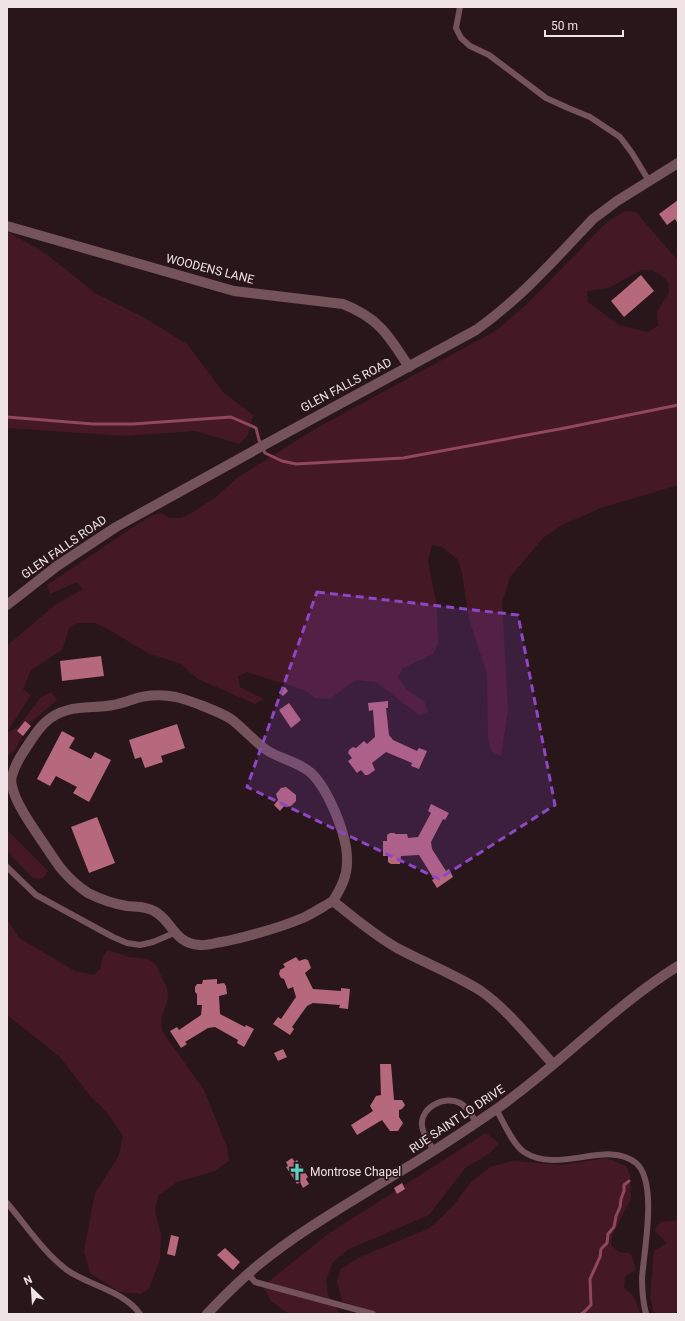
<svg xmlns="http://www.w3.org/2000/svg" width="685" height="1321" viewBox="0 0 685 1321" font-family="Roboto,sans-serif">
  <style>
    .green { fill: #451826; fill-rule: evenodd }
    .lines { fill: none; stroke-linecap: round; stroke-linejoin: round }
    .stream { stroke: #91475c; stroke-width: 3 }
    .building { fill: #b6687c }
    .service { stroke: #74535a; stroke-width: 6 }
    .minor { stroke: #74535a; stroke-width: 10 }
    .tertiary { stroke: #74535a; stroke-width: 10 }
    .marked { fill: #8d47c5; fill-opacity: 0.2; stroke: #8d47c5; stroke-width: 3; stroke-dasharray: 8 5; stroke-linejoin: round }
    .labels { text-anchor: middle; stroke-width: 3.5; stroke-linejoin: round; paint-order: stroke }
    .street-label { font-size: 12px; fill: #f0e3e5; stroke: #29161b }
    .poi-label { font-size: 12px; fill: #f0e3e5; stroke: #29161b; text-anchor: start }
  </style>
  <rect width="100%" height="100%" fill="#29161b"/>
  <path class="green" d="M 625,211 L 636,212 L 678,261 L 678,485 L 601,508 L 560,526 L 543,538 L 510,577 L 502,603 L 508,710 L 501,756 L 492,752 L 488,740 L 487,674 L 469,619 L 462,573 L 458,560 L 442,547 L 432,545 L 428,561 L 437,607 L 438,644 L 433,654 L 403,668 L 398,677 L 407,690 L 424,701 L 428,712 L 419,715 L 376,682 L 356,680 L 330,699 L 315,698 L 306,691 L 247,672 L 238,676 L 240,687 L 264,699 L 255,704 L 198,679 L 181,664 L 148,653 L 104,627 L 95,623 L 78,623 L 69,628 L 62,650 L 31,670 L 23,689 L 31,695 L 7,732 L 7,646 L 55,605 L 83,589 L 77,582 L 50,594 L 47,585 L 150,516 L 161,513 L 170,518 L 181,518 L 190,514 L 216,497 L 237,478 L 315,429 L 497,330 L 526,305 L 607,222 ZM 642,270 L 652,270 L 661,275 L 668,282 L 669,293 L 657,312 L 658,326 L 648,332 L 619,325 L 588,302 L 587,291 L 608,288 Z
    M 7,230 L 8,232 L 45,253 L 95,293 L 145,318 L 188,345 L 223,392 L 253,415 L 248,435 L 239,444 L 195,431 L 125,436 L 7,428 Z
    M 51,692 L 57,700 L 30,723 L 14,751 L 7,756 L 7,733 L 18,727 L 41,697 Z
    M 7,830 L 48,871 L 42,879 L 33,878 L 7,851 Z
    M 7,919 L 19,938 L 75,971 L 94,975 L 101,968 L 102,958 L 107,950 L 129,957 L 148,959 L 156,965 L 167,988 L 168,999 L 161,1019 L 162,1031 L 204,1090 L 227,1147 L 229,1161 L 215,1171 L 177,1182 L 158,1196 L 155,1210 L 161,1235 L 160,1260 L 149,1288 L 141,1294 L 119,1292 L 90,1273 L 84,1251 L 95,1193 L 119,1155 L 123,1136 L 107,1112 L 91,1097 L 60,1057 L 7,1015 Z
    M 486,1133 L 499,1143 L 489,1154 L 466,1167 L 429,1215 L 349,1249 L 333,1262 L 326,1280 L 328,1295 L 340,1314 L 289,1314 L 271,1301 L 263,1286 L 328,1234 Z
    M 606,1158 L 626,1166 L 630,1175 L 631,1199 L 612,1235 L 611,1245 L 619,1252 L 631,1254 L 636,1270 L 625,1276 L 624,1288 C 635,1296 637,1301 640,1314 L 377,1314 L 342,1301 L 337,1281 L 341,1269 L 360,1257 L 430,1228 L 453,1206 L 471,1182 L 490,1167 L 513,1161 L 562,1165 Z
    M 678,1220 L 678,1314 L 654,1314 L 650,1297 L 654,1251 L 667,1243 L 654,1230 L 661,1222 Z"/>
  <g class="lines">
    <path class="stream" d="M 7,417 L 93,424 L 133,424 L 231,417 L 256,428 L 259,440 L 265,453 L 282,461 L 296,464 L 403,458 L 565,428 L 678,405
      M 581,1314 L 584,1312 L 591,1305 L 590,1279 L 600,1257 L 601,1249 L 607,1243 L 608,1234 L 614,1227 L 616,1216 L 620,1207 L 621,1199 L 624,1191 L 624,1185 L 629,1181"/>
  </g>
  <path class="building" d="M 678,200 L 678,224 L 675,219 L 667,225 L 659,214 Z
    M 641,275 L 654,291 L 624,317 L 611,301 Z
    M 101,656 L 104,676 L 62,681 L 60,661 Z
    M 285,687 L 288,691 L 283,696 L 279,692 Z
    M 388,701 L 388,708 L 386,708 L 389,735 L 393,740 L 417,751 L 419,748 L 427,751 L 419,769 L 411,766 L 412,763 L 386,752 L 372,763 L 375,770 L 368,775 L 365,775 L 361,770 L 357,773 L 348,761 L 352,758 L 348,753 L 349,750 L 353,747 L 356,748 L 364,741 L 367,744 L 375,737 L 373,710 L 369,711 L 368,703 Z
    M 289,703 L 301,720 L 291,728 L 279,710 Z
    M 25,721 L 31,726 L 23,736 L 17,731 Z
    M 177,724 L 185,748 L 161,756 L 163,762 L 145,768 L 141,757 L 135,759 L 129,740 Z
    M 62,731 L 75,738 L 69,748 L 91,759 L 95,752 L 111,760 L 89,802 L 73,793 L 77,787 L 56,776 L 50,786 L 37,779 Z
    M 286,787 L 296,795 L 296,801 L 291,806 L 286,807 L 285,805 L 280,811 L 274,805 L 278,800 L 276,794 L 281,788 Z
    M 431,804 L 449,813 L 445,820 L 443,819 L 431,842 L 432,849 L 446,871 L 449,869 L 453,877 L 437,888 L 432,880 L 434,879 L 419,855 L 401,856 L 400,864 L 391,864 L 388,862 L 388,856 L 383,856 L 383,841 L 387,841 L 387,835 L 390,833 L 394,833 L 396,834 L 407,834 L 408,838 L 418,837 L 431,813 L 428,811 Z
    M 97,817 L 115,863 L 89,873 L 71,827 Z
    M 296,957 L 299,961 L 305,959 L 308,960 L 311,968 L 305,973 L 313,989 L 341,991 L 341,988 L 350,989 L 348,1009 L 339,1008 L 340,1005 L 313,1003 L 307,1006 L 292,1027 L 294,1029 L 290,1035 L 273,1024 L 278,1017 L 281,1019 L 296,997 L 293,987 L 288,989 L 284,979 L 281,978 L 279,974 L 280,970 L 285,967 L 283,964 Z
    M 217,979 L 217,984 L 224,983 L 226,986 L 227,994 L 219,996 L 220,1014 L 245,1027 L 246,1025 L 254,1029 L 244,1047 L 237,1043 L 238,1040 L 215,1027 L 208,1028 L 185,1042 L 187,1044 L 181,1048 L 170,1031 L 177,1027 L 179,1030 L 201,1015 L 202,1005 L 197,1005 L 197,994 L 195,992 L 195,987 L 197,984 L 202,984 L 203,980 Z
    M 283,1049 L 287,1057 L 278,1061 L 274,1053 Z
    M 380,1064 L 391,1064 L 394,1100 L 402,1100 L 405,1105 L 402,1109 L 399,1110 L 399,1117 L 403,1123 L 398,1131 L 390,1131 L 382,1120 L 357,1135 L 351,1125 L 373,1111 L 370,1106 L 376,1096 L 381,1095 Z
    M 292,1158 L 295,1162 L 297,1160 L 308,1177 L 306,1179 L 309,1184 L 303,1188 L 300,1182 L 297,1184 L 286,1167 L 288,1166 L 286,1162 Z
    M 402,1183 L 405,1189 L 397,1194 L 394,1188 Z
    M 171,1235 L 179,1237 L 175,1256 L 167,1254 Z
    M 225,1248 L 240,1262 L 233,1270 L 217,1255 Z"/>
  <g class="lines">
    <path class="service" d="M 460,7 L 456,28 L 461,38 L 470,46 L 489,55 L 546,98 L 568,108 L 590,117 L 620,137 L 632,153 L 649,181
      M 7,867 L 36,895 L 113,937 L 127,943 L 140,945 L 153,942 L 174,933
      M 496,1109 C 503,1121 513,1145 524,1152 C 559,1175 607,1139 636,1163 C 658,1182 644,1250 642,1278 C 642,1290 643,1302 646,1314
      M 434,1151 C 430,1143 423,1135 422,1126 C 420,1107 445,1095 460,1103 C 468,1107 472,1116 476,1122
      M 7,1203 C 26,1225 43,1252 67,1270 C 88,1285 124,1291 140,1314
      M 248,1274 L 255,1282 L 373,1314"/>
    <path class="minor" d="M 7,226 L 234,291 L 343,304 C 379,318 389,336 409,367
      M 333,901 C 341,888 348,875 347,859 C 347,835 328,788 310,772 C 297,761 279,759 265,749 C 253,740 243,728 231,719 C 220,712 189,700 176,697 C 160,694 145,695 131,700 C 125,702 119,704 113,705 C 98,708 83,706 68,710 C 48,715 38,729 28,745 C 22,754 16,762 13,773 C 11,777 11,782 12,786 C 16,806 37,833 48,850 C 53,857 58,866 64,872 C 71,880 79,887 88,893 C 100,899 114,904 127,906 C 137,907 145,906 154,911 C 173,921 173,943 200,945 C 208,946 218,942 227,941 C 253,935 280,928 305,917 C 315,912 324,906 333,901 C 354,918 374,935 397,948 C 425,963 454,974 481,991 C 508,1010 531,1040 553,1064
      M 207,1314 C 223,1297 239,1281 257,1266 C 297,1233 342,1207 386,1180 C 423,1158 459,1135 495,1110 C 559,1066 612,1007 678,966"/>
    <path class="tertiary" d="M 7,605 L 57,566 L 116,527 L 255,450 L 476,330 C 520,299 556,258 593,219 L 617,201 L 678,163"/>
  </g>
  <path class="marked" d="M 317,592 L 518,615 L 555,805 L 439,879 L 247,787 Z"/>
  <defs>
    <g id="church-bare" transform="scale(1.38)"><path d="M-1.2-6h2.4v3.5h3.3v2.4h-3.3V6h-2.4V-.1h-3.3v-2.4h3.3Z" fill="#58cebf" stroke="#29161b" stroke-width="2.5" paint-order="stroke"/></g>
  </defs>
  <g fill-rule="evenodd">
    <use href="#church-bare" x="297" y="1172"/>
  </g>
  <g class="labels">
    <g class="street-label">
      <text transform="translate(210 269) rotate(14)" y="4">WOODENS LANE</text>
      <text transform="translate(346 385) rotate(-28)" y="4">GLEN FALLS ROAD</text>
      <text transform="translate(64 547) rotate(-35)" y="4">GLEN FALLS ROAD</text>
      <text transform="translate(457 1119) rotate(-34)" y="4">RUE SAINT LO DRIVE</text>
    </g>
    <g class="poi-label">
      <text x="310" y="1176">Montrose Chapel</text>
    </g>
  </g>
  <rect width="685" height="1321" fill="none" stroke="#f0e3e5" stroke-width="16"/>
  <g transform="translate(32 1289) rotate(335)" stroke="#29161b" stroke-width="3" paint-order="stroke">
  <path d="M0-3L7 15L0 10L-7 15Z" fill="#f0e3e5"/>
  <text y="-6" font-size="11" font-weight="bold" text-anchor="middle" fill="#f0e3e5">N</text>
  </g>
  <path d="M545 30v6h78v-6" fill="none" stroke="#f0e3e5" stroke-width="2"/>
  <text x="551" y="30" font-size="12" fill="#f0e3e5" stroke="#29161b" stroke-width="3" paint-order="stroke">50 m</text>
</svg>
